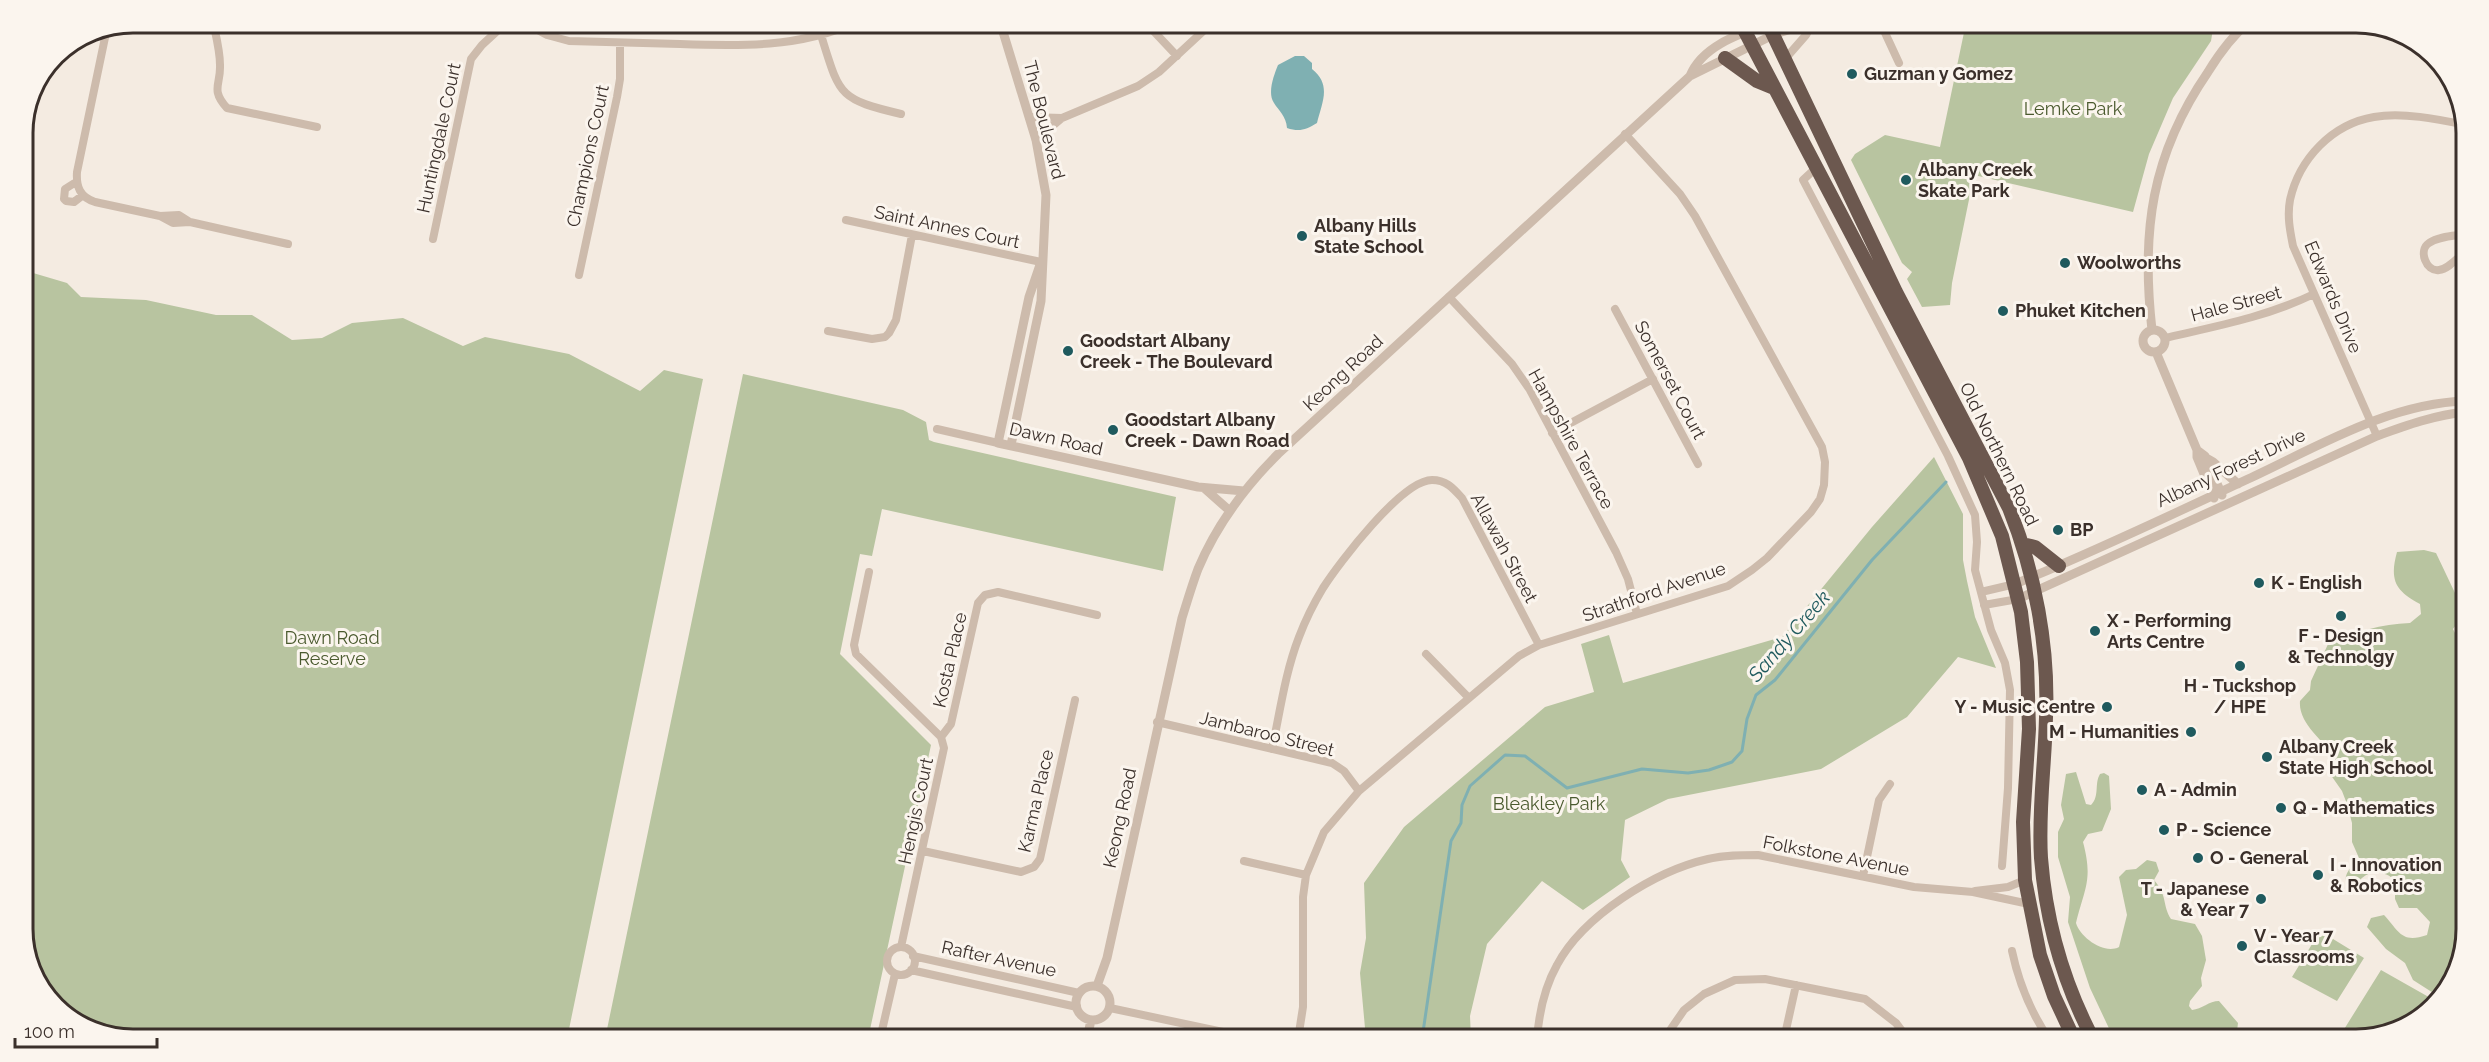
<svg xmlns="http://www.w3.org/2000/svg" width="2489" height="1062" viewBox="0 0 2489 1062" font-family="Raleway,sans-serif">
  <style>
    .green { fill: #b8c4a0 }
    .water { fill: #7fb0b2 }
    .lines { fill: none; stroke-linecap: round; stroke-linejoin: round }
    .stream { stroke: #7fb0b2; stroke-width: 3 }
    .minor { stroke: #cdbbac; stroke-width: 8 }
    .tertiary { stroke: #cdbbac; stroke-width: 9 }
    .trunk { stroke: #6c584f; stroke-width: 14 }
    .poi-dot { fill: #1f5a5e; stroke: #fbf5ee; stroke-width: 2 }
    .labels { text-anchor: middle; stroke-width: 6; stroke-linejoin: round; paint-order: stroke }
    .poi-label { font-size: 18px; font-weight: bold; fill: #3b302b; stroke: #fbf5ee; text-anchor: start }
    .park-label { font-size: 18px; fill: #4a5a2e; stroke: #fbf5ee }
    .street-label { font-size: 18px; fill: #3b302b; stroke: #fbf5ee }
    .water-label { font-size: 20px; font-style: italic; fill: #1f5a5e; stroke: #fbf5ee }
    .rim { fill: none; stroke: #3b302b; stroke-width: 3 }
  </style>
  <rect width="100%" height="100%" fill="#f4ebe1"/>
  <path class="green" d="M 1966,23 L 2214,23 L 2211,41 L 2173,98 L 2149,154 L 2133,212 L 1974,175 L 1952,283 L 1950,305 L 1922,307 L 1907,279 L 1912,272 L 1902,263 L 1851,160 L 1855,154 L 1885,135 L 1940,147 Z
    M 23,270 L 67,283 L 81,297 L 146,300 L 216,315 L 252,315 L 292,340 L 322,338 L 352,323 L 403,318 L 463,346 L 485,337 L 569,354 L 640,391 L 664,370 L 703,379 L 567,1039 L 133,1039 L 91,1031 L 45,996 L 23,937 Z
    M 743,374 L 903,410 L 926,422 L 929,440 L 934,442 L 1176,497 L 1163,571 L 882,509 L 872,556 L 860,554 L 840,654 L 931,745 L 868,1039 L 605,1039 Z
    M 1934,457 L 1963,514 L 1963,560 L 1967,581 L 1975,617 L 1996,668 L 1958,657 L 1907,717 L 1821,769 L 1668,799 L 1625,820 L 1621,860 L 1630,877 L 1583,910 L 1542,881 L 1487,944 L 1470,1016 L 1471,1039 L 1366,1039 L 1360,973 L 1366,938 L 1364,883 L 1404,827 L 1545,707 L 1594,692 L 1581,644 L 1609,635 L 1623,683 L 1782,637 L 1872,527 Z
    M 2424,550 L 2436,553 L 2455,593 L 2461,618 L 2453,629 L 2455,633 L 2466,637 L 2466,929 L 2458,971 L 2438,996 L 2413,980 L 2405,963 L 2386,949 L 2367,927 L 2371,918 L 2384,915 C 2399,931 2401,944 2427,935 L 2430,922 L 2417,908 L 2399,908 L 2395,899 L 2395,880 C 2386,872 2372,869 2362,878 C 2358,881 2356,886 2351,889 C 2338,877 2352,867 2359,858 L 2352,842 L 2352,823 L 2347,804 L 2342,791 L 2328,771 L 2335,759 C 2324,740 2298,724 2300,701 L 2310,690 L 2311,681 L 2329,642 C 2356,632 2381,624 2410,623 L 2421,614 L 2420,604 C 2396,591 2389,581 2397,552 Z
    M 2076,772 L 2086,804 L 2091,805 C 2100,796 2094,784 2100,774 L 2104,773 L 2109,776 L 2111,809 L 2102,831 L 2088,834 L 2083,842 C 2093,880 2085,887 2076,923 C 2080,937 2104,955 2119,947 L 2127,915 L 2119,877 L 2126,870 L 2136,869 L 2147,860 L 2156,862 L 2159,871 L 2154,880 C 2168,896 2162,905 2171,919 L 2195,924 L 2202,936 L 2206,960 L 2201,978 L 2202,986 L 2190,1001 L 2189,1006 L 2192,1010 C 2202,1009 2209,1001 2219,1001 L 2238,1023 L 2236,1039 L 2114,1039 L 2090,988 L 2068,922 L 2070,897 L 2058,857 L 2058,832 L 2064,819 L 2061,805 L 2066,774 Z
    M 2320,931 L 2364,958 L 2337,1001 L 2292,977 Z
    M 2381,970 L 2434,1000 L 2418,1021 L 2357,1039 L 2338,1039 Z"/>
  <path class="water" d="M 1295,56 L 1304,56 L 1312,63 L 1312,69 C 1332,85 1322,102 1317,123 C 1306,130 1299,132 1287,128 C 1286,116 1279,111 1274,103 C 1267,93 1274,75 1278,65 Z"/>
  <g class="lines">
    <path class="stream" d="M 1422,1039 L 1451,841 L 1461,823 L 1462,805 L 1470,786 L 1505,755 L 1525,756 L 1567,788 L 1642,769 L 1688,773 L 1709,770 L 1732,762 L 1742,751 L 1747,719 L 1756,695 L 1775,680 L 1872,560 L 1946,482"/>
    <path class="minor" d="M 213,22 C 216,36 220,51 220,65 C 221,85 210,89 227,108 L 317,127
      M 523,22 L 547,35 L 569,41 C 606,42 643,43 680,44 C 740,46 800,48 856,22
      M 1145,22 L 1177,56
      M 1880,22 L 1899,63
      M 107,28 L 77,172 C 76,187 80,197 95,202 L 160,216 L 173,223 L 190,222
      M 821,35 C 840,96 838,99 901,114
      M 1773,35 L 1816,22
      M 1785,59 L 1806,35 L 1812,24
      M 1029,117 L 1062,118
      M 1036,140 L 1062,118 L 1138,86 L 1159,72 L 1213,22
      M 1816,168 L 1803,180 L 1948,456 L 1975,515 L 1977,542 L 1975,570 L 1991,630 L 2005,663 L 2010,690 L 2008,788 L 2002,866
      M 76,182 L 65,189 L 64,199 L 66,201 L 74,202 L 83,195
      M 160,216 L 179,215 L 190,222 L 288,244
      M 846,220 L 1041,262
      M 2466,234 C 2455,236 2439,236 2429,243 C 2418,250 2426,272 2439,270 C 2449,269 2459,256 2466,251
      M 433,239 L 471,59 L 482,45 L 507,22
      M 579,275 L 617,97 L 620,79 L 620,43
      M 1449,297 L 1512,364 L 1530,390 L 1616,552 L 1628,579 L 1637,614
      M 1615,309 L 1698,464
      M 828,331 L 872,339 L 885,337 L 889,333 L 896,320 L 912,235
      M 2165,338 C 2217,326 2266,317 2314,294
      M 937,429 L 998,443
      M 1552,433 L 1653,379
      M 2377,436 L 2293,246 C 2290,231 2287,216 2290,200 C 2299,159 2332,124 2374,117 C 2402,112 2437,119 2466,125
      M 869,572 L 854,645 L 856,654 L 941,737 L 944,748 L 901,947
      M 1981,592 L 2015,584
      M 1984,605 L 2018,599
      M 1426,654 L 1468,697
      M 1157,722 L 1332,763 L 1344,771 L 1359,791
      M 941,737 L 951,724 L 978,603 L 985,595 L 998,592 L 1097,615
      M 1272,749 C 1280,712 1285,673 1299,637 C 1305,621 1314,603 1323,588 C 1339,563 1402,480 1432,480 C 1446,480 1453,488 1462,498 L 1539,645
      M 923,851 L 1021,872 L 1034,867 L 1040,859 L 1075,700
      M 1244,861 L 1306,875
      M 1863,876 L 1879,800 L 1890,784
      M 1975,891 L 2008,887 L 2025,880
      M887 961a14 14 0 1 1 28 0a14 14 0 1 1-28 0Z
      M 2012,951 C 2019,984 2030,1011 2049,1039
      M 913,956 L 1079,993
      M 911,970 L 1077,1007
      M 1110,1008 L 1256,1039
      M 880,1039 L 895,974
      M 1298,1039 L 1303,1007 L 1303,897 L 1306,875 L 1324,832 L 1359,791 L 1519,656 L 1539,645 L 1728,586 L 1752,570 L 1767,558 L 1811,512 L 1820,499 L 1824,485 L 1825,462 L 1822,447 L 1695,216 L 1680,194 L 1625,134
      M 1537,1039 C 1539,1013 1544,988 1557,965 C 1583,916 1655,871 1708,859 C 1725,855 1741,855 1758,855 L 1914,887 L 1973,892 L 2029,904
      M 1664,1039 L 1684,1010 L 1704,994 L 1735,980 L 1765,979 L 1865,999 L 1896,1023 L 1908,1039
      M 1784,1039 L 1796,985"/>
    <path class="tertiary" d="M 1000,22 L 1036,140 L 1046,195 L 1041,301 L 1011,445
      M 1690,76 C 1702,46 1739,34 1767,24
      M 1041,262 L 1029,297 L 998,443 L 1198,487 L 1244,491
      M2143 341a11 11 0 1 1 22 0a11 11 0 1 1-22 0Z
      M 2152,330 C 2141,232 2151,155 2208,72 C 2219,54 2232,36 2249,22
      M 2156,352 L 2197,450 L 2197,457 L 2214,498
      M 2197,450 L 2205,456 L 2222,495
      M 2206,458 L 2213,462 L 2238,484
      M 1204,488 L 1230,511
      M 2015,584 C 2094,552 2171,515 2248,479 C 2317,447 2389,403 2466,401
      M 2018,599 L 2377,436 C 2407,425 2435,415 2466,412
      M1076 1003a17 17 0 1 1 34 0a17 17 0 1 1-34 0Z
      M 1097,986 L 1107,958 L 1182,618 C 1187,602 1192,585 1198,569 C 1216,526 1245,487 1278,454 L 1690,76 L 1773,35
      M 1087,1039 L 1091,1020"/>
    <path class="trunk" d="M 1740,22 L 1969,458 L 2002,536 L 2021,612 L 2027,662 L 2029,729 L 2023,822 L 2025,880 L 2040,955 L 2054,996 L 2074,1039
      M 1767,22 L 1896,292 L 2009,508 C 2035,573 2049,646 2046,717 C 2045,764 2038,811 2041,858 C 2046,922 2063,982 2093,1039
      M 1725,58 L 1757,81 L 1774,88
      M 2022,544 L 2035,547 L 2059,566"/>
  </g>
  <g class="poi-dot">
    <circle cx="1852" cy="74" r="6"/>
    <circle cx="1906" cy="180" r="6"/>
    <circle cx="1302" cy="236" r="6"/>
    <circle cx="2065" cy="263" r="6"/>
    <circle cx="2003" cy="311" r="6"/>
    <circle cx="1068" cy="351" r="6"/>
    <circle cx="1113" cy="430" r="6"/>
    <circle cx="2058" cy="530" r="6"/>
    <circle cx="2259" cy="583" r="6"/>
    <circle cx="2341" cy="616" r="6"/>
    <circle cx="2095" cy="631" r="6"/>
    <circle cx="2240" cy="666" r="6"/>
    <circle cx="2107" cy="707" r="6"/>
    <circle cx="2191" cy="732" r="6"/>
    <circle cx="2267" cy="757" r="6"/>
    <circle cx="2142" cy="790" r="6"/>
    <circle cx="2281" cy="808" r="6"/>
    <circle cx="2164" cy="830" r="6"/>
    <circle cx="2198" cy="858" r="6"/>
    <circle cx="2318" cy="875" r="6"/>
    <circle cx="2261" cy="899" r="6"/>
    <circle cx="2242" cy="946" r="6"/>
  </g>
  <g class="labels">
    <g class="poi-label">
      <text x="1864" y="80">Guzman y Gomez</text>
      <text x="1918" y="176">Albany Creek<tspan x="1918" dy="21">Skate Park</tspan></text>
      <text x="1314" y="232">Albany Hills<tspan x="1314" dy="21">State School</tspan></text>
      <text x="2077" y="269">Woolworths</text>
      <text x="2015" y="317">Phuket Kitchen</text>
      <text x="1080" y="347">Goodstart Albany<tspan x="1080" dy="21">Creek - The Boulevard</tspan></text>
      <text x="1125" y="426">Goodstart Albany<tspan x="1125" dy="21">Creek - Dawn Road</tspan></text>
      <text x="2070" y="536">BP</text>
      <text x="2271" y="589">K - English</text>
      <text x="2107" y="627">X - Performing<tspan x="2107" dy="21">Arts Centre</tspan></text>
      <text x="2341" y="642" text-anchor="middle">F - Design<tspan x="2341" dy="21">&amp; Technolgy</tspan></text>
      <text x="2240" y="692" text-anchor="middle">H - Tuckshop<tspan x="2240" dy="21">/ HPE</tspan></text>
      <text x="2095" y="713" text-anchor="end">Y - Music Centre</text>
      <text x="2179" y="738" text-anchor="end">M - Humanities</text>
      <text x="2279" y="753">Albany Creek<tspan x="2279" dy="21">State High School</tspan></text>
      <text x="2154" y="796">A - Admin</text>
      <text x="2293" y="814">Q - Mathematics</text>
      <text x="2176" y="836">P - Science</text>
      <text x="2210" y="864">O - General</text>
      <text x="2330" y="871">I - Innovation<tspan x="2330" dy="21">&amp; Robotics</tspan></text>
      <text x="2249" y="895" text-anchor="end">T - Japanese<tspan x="2249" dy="21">&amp; Year 7</tspan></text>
      <text x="2254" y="942">V - Year 7<tspan x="2254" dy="21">Classrooms</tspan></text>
    </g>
    <g class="park-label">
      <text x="2073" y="115">Lemke Park</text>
      <text x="332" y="644">Dawn Road<tspan x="332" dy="21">Reserve</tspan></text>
      <text x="1549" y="810">Bleakley Park</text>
    </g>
    <g class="street-label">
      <text transform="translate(1044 120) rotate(76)" y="6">The Boulevard</text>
      <text transform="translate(439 138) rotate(-78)" y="6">Huntingdale Court</text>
      <text transform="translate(588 156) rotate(-78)" y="6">Champions Court</text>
      <text transform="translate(947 227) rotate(12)" y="6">Saint Annes Court</text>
      <text transform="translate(2333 297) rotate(67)" y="6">Edwards Drive</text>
      <text transform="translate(2236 304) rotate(-15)" y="6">Hale Street</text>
      <text transform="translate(1343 373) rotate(-43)" y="6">Keong Road</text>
      <text transform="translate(1670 380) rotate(62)" y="6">Somerset Court</text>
      <text transform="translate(1056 439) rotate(13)" y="6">Dawn Road</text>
      <text transform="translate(1571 439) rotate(61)" y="6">Hampshire Terrace</text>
      <text transform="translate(1999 454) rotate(64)" y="6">Old Northern Road</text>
      <text transform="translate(2231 468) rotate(-25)" y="6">Albany Forest Drive</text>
      <text transform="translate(1504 548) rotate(62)" y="6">Allawah Street</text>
      <text transform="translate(1654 592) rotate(-19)" y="6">Strathford Avenue</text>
      <text transform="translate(950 660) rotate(-77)" y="6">Kosta Place</text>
      <text transform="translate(1267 734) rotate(14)" y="6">Jambaroo Street</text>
      <text transform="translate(1036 801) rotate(-77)" y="6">Karma Place</text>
      <text transform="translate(916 811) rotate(-78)" y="6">Hengis Court</text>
      <text transform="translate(1120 818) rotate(-78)" y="6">Keong Road</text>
      <text transform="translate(1836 856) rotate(11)" y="6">Folkstone Avenue</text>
      <text transform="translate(999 959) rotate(12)" y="6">Rafter Avenue</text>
    </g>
    <g class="water-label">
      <text transform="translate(1789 636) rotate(-49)" y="7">Sandy Creek</text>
    </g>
  </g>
  <path d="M0 0H2489V1062H0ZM133 33H2356A100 100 0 0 1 2456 133V929A100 100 0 0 1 2356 1029H133A100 100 0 0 1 33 929V133A100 100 0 0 1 133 33Z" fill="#fbf5ee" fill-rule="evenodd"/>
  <path class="rim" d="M133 33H2356A100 100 0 0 1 2456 133V929A100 100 0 0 1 2356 1029H133A100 100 0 0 1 33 929V133A100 100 0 0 1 133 33Z"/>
  <path d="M15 1038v9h142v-9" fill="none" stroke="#3b302b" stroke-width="3"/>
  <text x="24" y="1038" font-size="18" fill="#3b302b" stroke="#fbf5ee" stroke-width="4.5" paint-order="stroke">100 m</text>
</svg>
